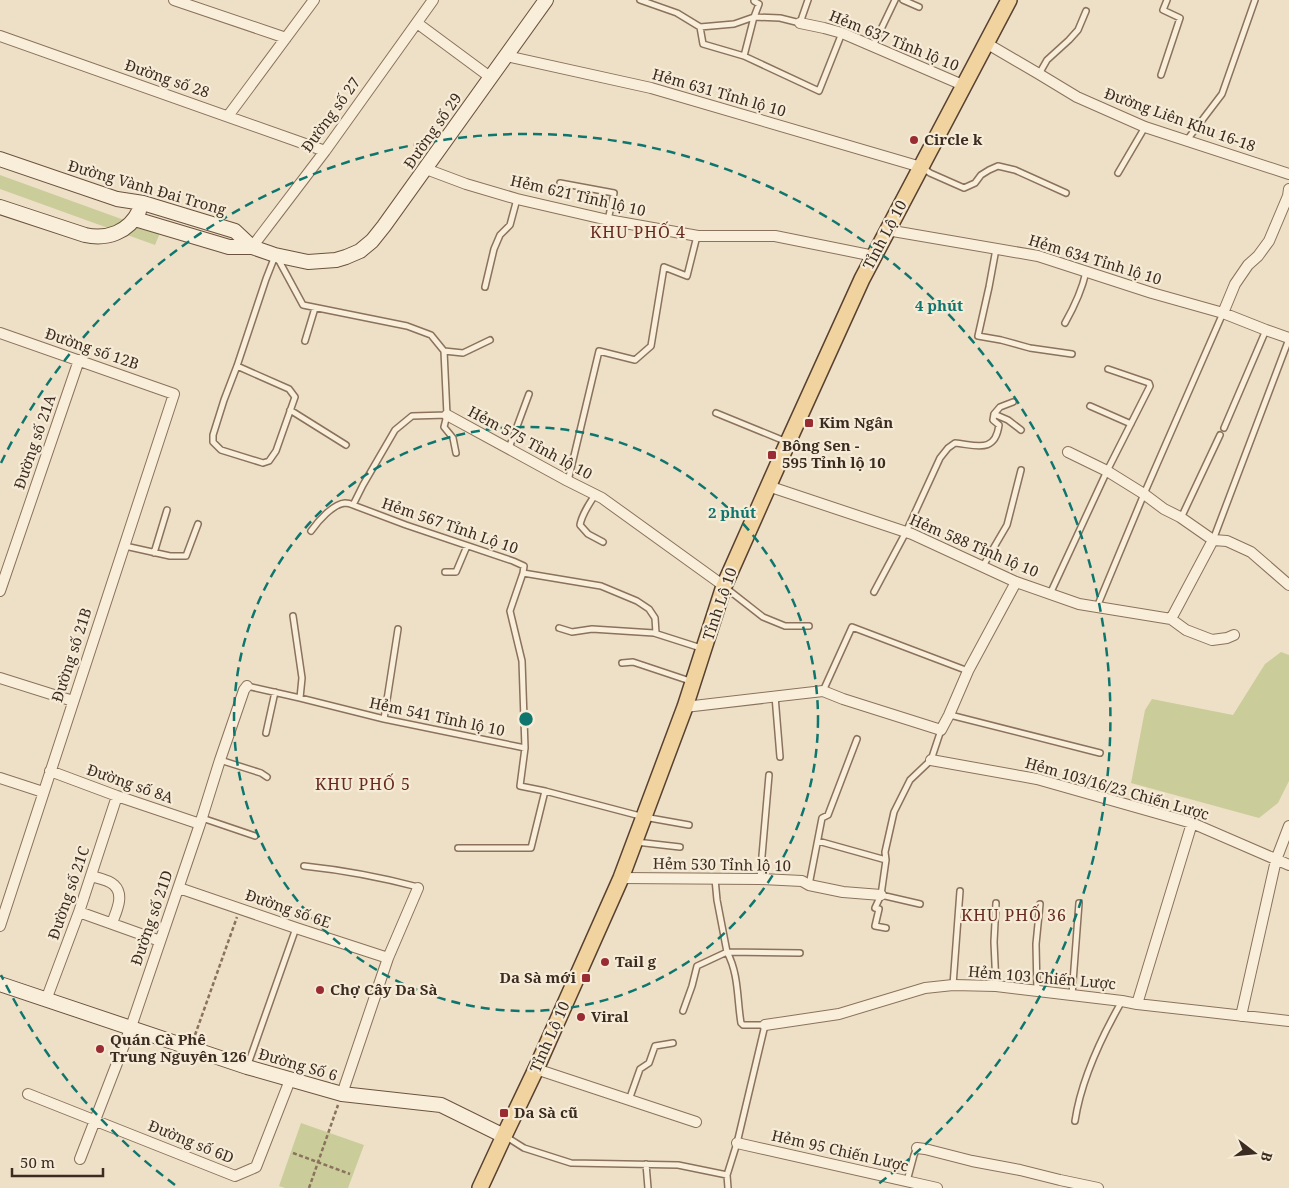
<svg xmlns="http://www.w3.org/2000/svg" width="1289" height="1188" viewBox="0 0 1289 1188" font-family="'Noto Serif',serif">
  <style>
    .green { fill: #cacd9a }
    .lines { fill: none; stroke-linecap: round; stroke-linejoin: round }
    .lane-casing { stroke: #8a725c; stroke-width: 8 }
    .street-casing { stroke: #8a725c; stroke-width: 12 }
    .secondary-casing { stroke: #6c533f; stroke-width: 16 }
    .primary-casing { stroke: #584130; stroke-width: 18 }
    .path { stroke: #8a725c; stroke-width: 2.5; stroke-dasharray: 4 2.5; stroke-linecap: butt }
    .lane { stroke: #f9eeda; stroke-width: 5 }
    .street { stroke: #f9eeda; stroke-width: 10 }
    .secondary { stroke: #f9eeda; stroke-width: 14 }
    .primary { stroke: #f1d3a0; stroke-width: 15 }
    .ring { fill: none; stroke: #0f766e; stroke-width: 2.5; stroke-dasharray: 9 6 }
    .poi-dot { fill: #992c33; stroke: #f6ebd6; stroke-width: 2 }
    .labels { text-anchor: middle; stroke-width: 4.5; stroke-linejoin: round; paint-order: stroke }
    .street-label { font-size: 15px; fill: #3b2b20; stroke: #f6ebd6 }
    .poi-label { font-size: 15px; font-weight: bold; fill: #3b2b20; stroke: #f6ebd6; text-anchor: start }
    .neighbourhood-label { font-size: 16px; letter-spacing: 1px; fill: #672a1f; stroke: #f6ebd6 }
    .centre { fill: #0f766e; stroke: #f6ebd6; stroke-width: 2.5 }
    .ring-label { font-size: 15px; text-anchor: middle; font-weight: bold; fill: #0f766e; stroke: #f6ebd6; stroke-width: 4.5; stroke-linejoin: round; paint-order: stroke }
  </style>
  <rect width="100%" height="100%" fill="#eee0c7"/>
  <path class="green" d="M 0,175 L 160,233 L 155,245 L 0,189 Z
    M 1281,652 L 1289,655 L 1289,781 L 1278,803 L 1259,818 L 1131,783 L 1145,710 L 1152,699 L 1233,715 L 1265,664 Z
    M 301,1123 L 364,1145 L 348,1188 L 285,1188 L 279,1186 Z"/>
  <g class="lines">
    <g class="lane-casing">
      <path id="lane" d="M 640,0 L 677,13 L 700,27 L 734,24 L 754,17 L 780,18 L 800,23 L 808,0
        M 903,0 L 919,7
        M 700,27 L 703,44 L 744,56 L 819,91 L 842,33
        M 873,46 L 895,0
        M 744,56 L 754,17 L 759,4 L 754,1 L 754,0
        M 1039,74 L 1047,60 L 1069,40 L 1078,30 L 1086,11
        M 1161,75 L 1180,18 L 1163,10 L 1167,0
        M 1187,140 L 1222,94 L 1255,0
        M 922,167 L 930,173 L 964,188 L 975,183 L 981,175 L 989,170 L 998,166 L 1015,170 L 1066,193
        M 1118,173 L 1145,127
        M 560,183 L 614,193 L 608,220
        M 996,249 L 989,287 L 978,336 L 1001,340 L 1030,348 L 1072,354
        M 277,257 L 303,305 L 407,326 L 431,335 L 444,351 L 447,415 L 444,427 L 453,438 L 456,453
        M 485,287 L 494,249 L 500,235 L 510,225 L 517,199
        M 1065,323 C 1074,307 1082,290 1086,272
        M 305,341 L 315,308
        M 444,351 L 463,353 L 490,340
        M 237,366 L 289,389 L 295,397 L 276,451 L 269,461 L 263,463 L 221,450 L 213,442 L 213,435 L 224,400 L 237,366 L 266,279 L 275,256
        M 1090,406 L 1131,424
        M 290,410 L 346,445
        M 716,413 L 787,442
        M 994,414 L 1008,420 L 1021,430
        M 1224,428 L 1266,330
        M 509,448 L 529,394
        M 568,481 L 599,351 L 635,360 L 651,346 L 664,267 L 687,276 L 697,236
        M 595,495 C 589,504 582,514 580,525 L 588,534 L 603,542
        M 353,505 L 363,485 L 395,430 L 412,416 L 447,415
        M 1181,518 L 1220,435
        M 311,531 C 318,521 333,504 345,503 C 348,503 351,504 353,505 L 406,525 L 513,561 L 524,566 L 523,573 L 510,611 L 522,661 L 525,748
        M 1213,540 L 1289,339
        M 125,546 L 170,556 L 186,556 L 198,524
        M 154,553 L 167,510
        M 983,566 L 1007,525 L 1021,470
        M 445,572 L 456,572 L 467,546
        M 523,573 L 601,586 L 637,601 L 649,609 L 655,618 L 656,633
        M 726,588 L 763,617 L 785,626 L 809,626
        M 874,592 L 906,532 L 940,458 L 948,448 L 955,443 C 976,445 995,454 999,425 L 993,420 L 994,414 L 1000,407 L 1013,402
        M 1050,594 L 1107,471 L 1150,386 L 1149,383 L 1108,369
        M 1097,607 L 1144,494 L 1223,313
        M 293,616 L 302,678 L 300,698
        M 559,628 L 572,632 L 592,629 L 654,633 L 701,648
        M 622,663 L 633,662 L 690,681
        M 247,686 L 300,698 L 384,719 L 525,748 L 520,786 L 545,791 L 644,817 L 689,825
        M 823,691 L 852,627 L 968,671
        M 775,696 L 780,757
        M 950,715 L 1100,753
        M 384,719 L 398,629
        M 266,733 L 275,692
        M 220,760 L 261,773 L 267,777
        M 202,818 L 255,836
        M 818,841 L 886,860
        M 636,842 L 680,847
        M 458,848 L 531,848 L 545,791
        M 304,866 C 342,870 380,877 418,887
        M 715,879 L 717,900 L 727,952 C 739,974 737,1000 741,1023 L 743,1025 L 765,1025 L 737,1143 L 727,1175 L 728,1188
        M 760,879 L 769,775
        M 809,885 L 822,818 L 828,815 L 857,739
        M 881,895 L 920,904
        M 996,903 L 994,942 L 996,986
        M 886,928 L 875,926 L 879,909 L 875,908 L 881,895 L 886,860 L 885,852 L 894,812 L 910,780 L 931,760 L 941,730
        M 953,985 L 960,891
        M 1037,991 L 1036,944 L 1040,904
        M 1072,995 L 1079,903
        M 683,1011 L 692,986 L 697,966 L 727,952 L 800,953
        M 247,1067 L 296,928
        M 629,1100 L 640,1069 L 649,1063 L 655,1046 L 673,1043
        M 1075,1121 C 1081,1081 1102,1036 1122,1001
        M 505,1136 L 524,1148 L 571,1163 L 678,1165 L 727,1175
        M 646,1164 L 648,1188
        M 907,1181 L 914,1155 L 917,1148"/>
    </g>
    <g class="street-casing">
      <path id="street" d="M 174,0 L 286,38
        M 417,23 L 490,77
        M 800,23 L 824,28 L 842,33 L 965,86
        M 0,36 L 325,151
        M 986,43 L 1039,74 L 1077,97 L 1145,127 L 1289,174
        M 506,56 L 651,88 L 921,167
        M 228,116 L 314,0
        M 426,169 L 466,184 L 517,199 L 608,220 L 698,236 L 775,236 L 874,256
        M 887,230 L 1038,256 L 1152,293 L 1223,313 L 1266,330 L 1289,338
        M 252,247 L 325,151 L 433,0
        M 1223,313 L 1235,284 L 1248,265 L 1258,256 L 1269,241 L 1288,196 L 1289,189
        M 0,333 L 174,394 L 0,926
        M 447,415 L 568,481 L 602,498 L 724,586
        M 1068,452 L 1107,471 L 1144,494 L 1164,509 L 1180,517 L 1213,540 L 1227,541 L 1251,552 L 1289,585
        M 768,486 L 912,534 L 1016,582 L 1079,604 L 1171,619 L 1186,630 L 1212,640 L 1227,638 L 1234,635
        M 0,591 L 79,360
        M 1171,619 L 1213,540
        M 0,678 L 73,701
        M 685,707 L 823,691 L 843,699 L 941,730 L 949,715 L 968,671 L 1016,582
        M 931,760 L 1037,779 L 1192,823 L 1289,865
        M 50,771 L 117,796 L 200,824
        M 0,778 L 43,792
        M 91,876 C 98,878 109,880 114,885 C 125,895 116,912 112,923
        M 621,878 L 760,879 L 802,881 L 809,885 L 843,892 L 881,895
        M 179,888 L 296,928 L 388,958
        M 79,912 L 160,941
        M 46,1000 L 79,912 L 117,796
        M 1137,1004 L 1192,823
        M 1241,1016 L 1276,860 L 1289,826
        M 765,1025 L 839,1014 L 925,988 L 953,985 L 996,986 L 1122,1001 L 1137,1004 L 1289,1021
        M 536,1069 L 696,1122
        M 28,1094 L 235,1176 L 256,1167 L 290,1080
        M 342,1094 L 388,958 L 418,888
        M 737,1143 L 937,1188
        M 917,1148 L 925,1149 L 972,1161 L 1020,1170 L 1060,1180 L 1098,1188
        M 80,1159 L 131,1027 L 200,824 L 220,760 L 244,690 L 247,686"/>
    </g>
    <g class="secondary-casing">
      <path id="secondary" d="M 0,159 L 117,199 L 143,203 L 235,231 L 252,247
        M 0,207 L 85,235 C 107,240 129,232 139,211
        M 135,219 L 229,247 L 252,247 L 275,255 L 308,262 L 336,260 L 346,257 L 360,251 L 372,241 L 384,226 L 546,0
        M 0,984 L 247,1067 L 342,1094 L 441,1105 L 504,1136"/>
    </g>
    <g class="primary-casing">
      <path id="primary" d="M 480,1188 L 504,1136 L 536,1069 L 621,878 L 685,707 L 724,586 L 788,442 L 862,279 L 1009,0"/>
    </g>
    <path class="path" d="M 195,1035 L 237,917
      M 293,1153 L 350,1174
      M 309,1188 L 338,1105"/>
    <use href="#lane" class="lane"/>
    <use href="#street" class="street"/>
    <use href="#secondary" class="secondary"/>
    <use href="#primary" class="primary"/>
  </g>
  <g class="ring">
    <circle cx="526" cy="719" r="292"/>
    <path d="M175 1185A584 584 0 0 1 1 975M1 463A584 584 0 1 1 877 1185"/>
  </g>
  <g class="poi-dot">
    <circle cx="914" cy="140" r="5"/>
    <rect x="804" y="418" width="10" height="10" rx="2.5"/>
    <rect x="767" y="450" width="10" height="10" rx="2.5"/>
    <circle cx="605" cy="962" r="5"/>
    <rect x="581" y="973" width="10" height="10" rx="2.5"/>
    <circle cx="320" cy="990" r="5"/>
    <circle cx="581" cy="1017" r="5"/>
    <circle cx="100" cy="1049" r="5"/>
    <rect x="499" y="1108" width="10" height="10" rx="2.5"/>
  </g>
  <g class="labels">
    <g class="street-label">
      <text transform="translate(894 41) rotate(22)" y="5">Hẻm 637 Tỉnh lộ 10</text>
      <text transform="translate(167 79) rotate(19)" y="5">Đường số 28</text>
      <text transform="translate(719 93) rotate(16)" y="5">Hẻm 631 Tỉnh lộ 10</text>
      <text transform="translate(331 115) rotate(-54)" y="5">Đường số 27</text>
      <text transform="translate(1180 120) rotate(20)" y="5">Đường Liên Khu 16-18</text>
      <text transform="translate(433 131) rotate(-55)" y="5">Đường số 29</text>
      <text transform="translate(147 188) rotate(16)" y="5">Đường Vành Đai Trong</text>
      <text transform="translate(578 196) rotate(13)" y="5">Hẻm 621 Tỉnh lộ 10</text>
      <text transform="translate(885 235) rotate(-62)" y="5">Tỉnh Lộ 10</text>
      <text transform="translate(1095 260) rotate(17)" y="5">Hẻm 634 Tỉnh lộ 10</text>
      <text transform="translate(92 349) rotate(19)" y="5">Đường số 12B</text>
      <text transform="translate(35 442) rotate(-71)" y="5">Đường số 21A</text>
      <text transform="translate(530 443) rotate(28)" y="5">Hẻm 575 Tỉnh lộ 10</text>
      <text transform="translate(450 526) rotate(19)" y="5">Hẻm 567 Tỉnh Lộ 10</text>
      <text transform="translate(974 546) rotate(23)" y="5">Hẻm 588 Tỉnh lộ 10</text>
      <text transform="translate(720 604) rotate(-71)" y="5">Tỉnh Lộ 10</text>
      <text transform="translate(72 655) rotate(-72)" y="5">Đường số 21B</text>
      <text transform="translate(437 717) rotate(12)" y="5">Hẻm 541 Tỉnh lộ 10</text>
      <text transform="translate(130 784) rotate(19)" y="5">Đường số 8A</text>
      <text transform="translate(1117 789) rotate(16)" y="5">Hẻm 103/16/23 Chiến Lược</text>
      <text transform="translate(722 865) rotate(1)" y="5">Hẻm 530 Tỉnh lộ 10</text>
      <text transform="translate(69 893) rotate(-71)" y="5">Đường số 21C</text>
      <text transform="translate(288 909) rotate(19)" y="5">Đường số 6E</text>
      <text transform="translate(152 918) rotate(-71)" y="5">Đường số 21D</text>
      <text transform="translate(1042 978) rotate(5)" y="5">Hẻm 103 Chiến Lược</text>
      <text transform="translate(550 1037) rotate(-66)" y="5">Tỉnh Lộ 10</text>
      <text transform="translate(298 1065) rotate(16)" y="5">Đường Số 6</text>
      <text transform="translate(191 1142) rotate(22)" y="5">Đường số 6D</text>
      <text transform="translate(840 1151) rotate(13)" y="5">Hẻm 95 Chiến Lược</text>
    </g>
    <g class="poi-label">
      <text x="924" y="145">Circle k</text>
      <text x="819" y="428">Kim Ngân</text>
      <text x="782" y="451">Bông Sen -<tspan x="782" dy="17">595 Tỉnh lộ 10</tspan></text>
      <text x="615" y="967">Tail g</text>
      <text x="576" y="983" text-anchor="end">Da Sà mới</text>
      <text x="330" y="995">Chợ Cây Da Sà</text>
      <text x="591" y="1022">Viral</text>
      <text x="110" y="1045">Quán Cà Phê<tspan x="110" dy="17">Trung Nguyên 126</tspan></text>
      <text x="514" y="1118">Da Sà cũ</text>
    </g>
    <g class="neighbourhood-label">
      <text x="638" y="238">KHU PHỐ 4</text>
      <text x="363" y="790">KHU PHỐ 5</text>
      <text x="1014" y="921">KHU PHỐ 36</text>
    </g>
  </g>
  <circle cx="526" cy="719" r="8" class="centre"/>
  <g class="ring-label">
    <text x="939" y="311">4 phút</text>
    <text x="732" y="518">2 phút</text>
  </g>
  <g transform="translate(1254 1153) rotate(106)" stroke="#f6ebd6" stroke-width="4" paint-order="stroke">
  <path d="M0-4L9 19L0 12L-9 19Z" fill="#3b2b20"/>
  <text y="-8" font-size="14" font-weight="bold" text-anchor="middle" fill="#3b2b20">B</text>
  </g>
  <path d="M12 1168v8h91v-8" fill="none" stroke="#3b2b20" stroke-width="2.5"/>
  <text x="20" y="1168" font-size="15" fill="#3b2b20" stroke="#f6ebd6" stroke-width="4" paint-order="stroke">50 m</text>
</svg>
